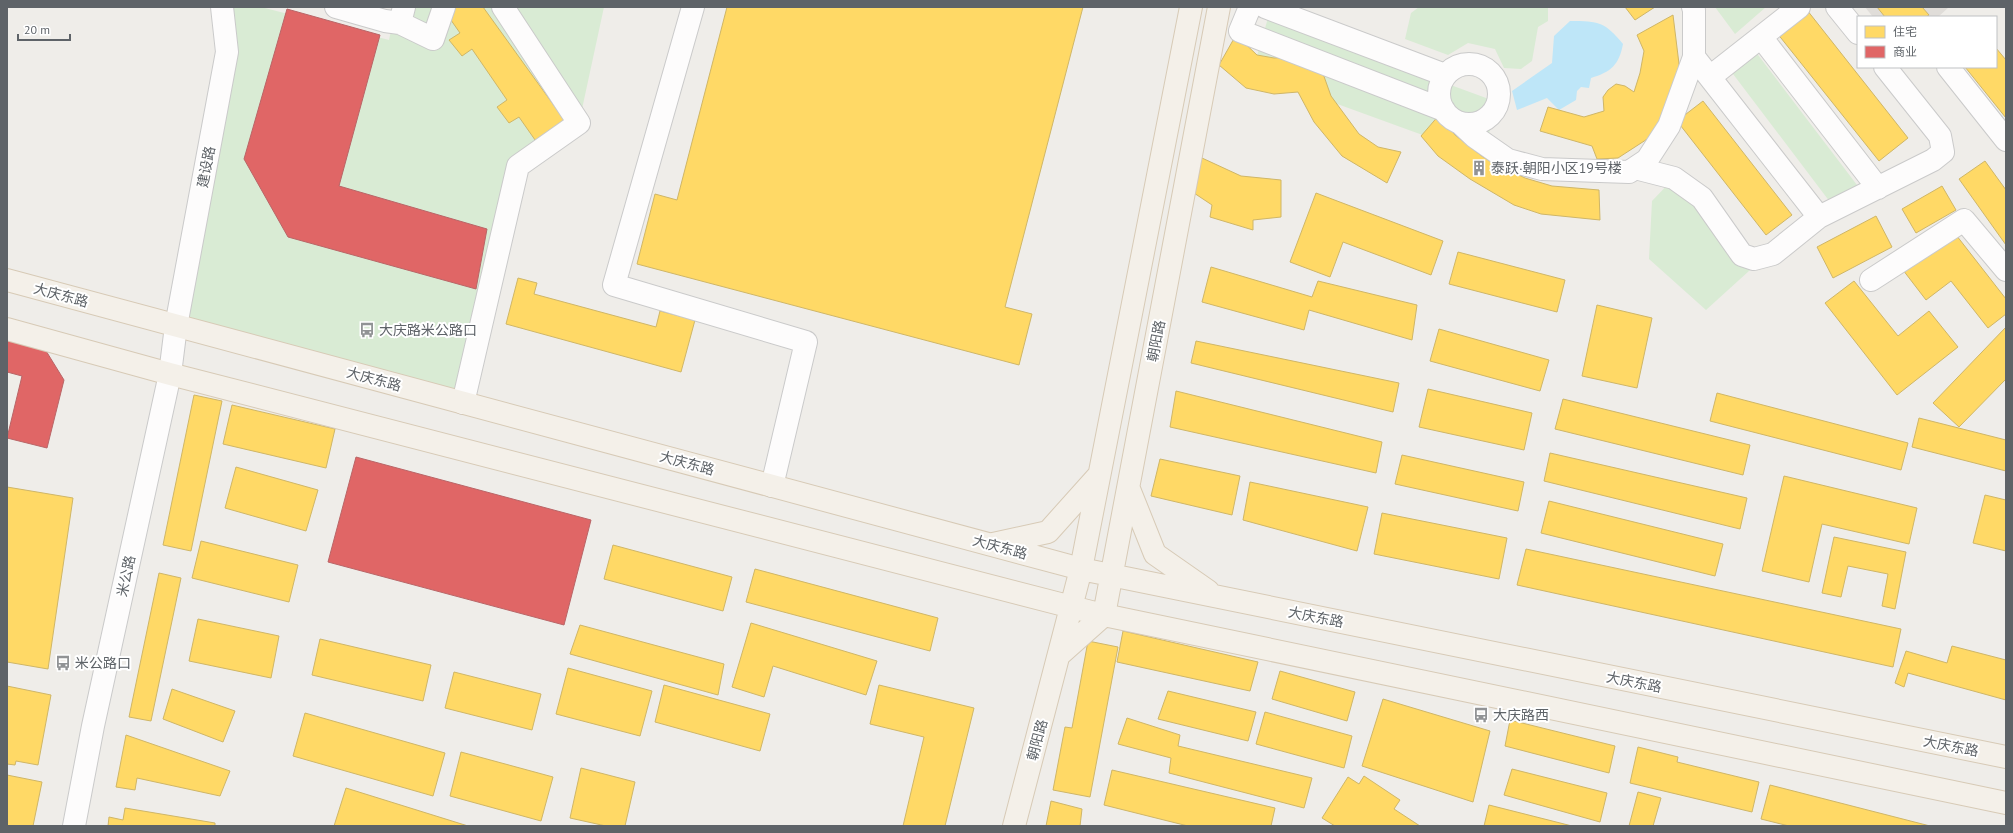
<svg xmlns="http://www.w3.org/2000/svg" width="2013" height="833" viewBox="0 0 2013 833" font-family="'PT Sans','Noto Sans SC',sans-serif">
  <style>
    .education { fill: #e0ddd9 }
    .green { fill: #d9ebd4 }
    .water { fill: #bee6f8 }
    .homes { fill: #ffd966; stroke: #cfb667 }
    .shops { fill: #e06666; stroke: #b96567 }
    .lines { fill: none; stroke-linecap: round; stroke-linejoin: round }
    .minor-casing { stroke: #cacaca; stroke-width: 24 }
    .major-casing { stroke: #d7cab6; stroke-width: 24 }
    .minor { stroke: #fdfcfc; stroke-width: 22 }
    .major { stroke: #f4f0e9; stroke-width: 22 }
    .labels { text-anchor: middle; stroke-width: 4; stroke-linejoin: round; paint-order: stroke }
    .street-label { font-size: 14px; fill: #5e6368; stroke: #fff }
    .poi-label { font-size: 14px; fill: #5e6368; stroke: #fff; text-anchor: start }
  </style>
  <rect width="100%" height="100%" fill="#efede9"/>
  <path class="education" d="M 1865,7 L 1949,7 L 1938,17 L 1873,17 Z"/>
  <path class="green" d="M 222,7 L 261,7 L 389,40 L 396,7 L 604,7 L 579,123 L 518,166 L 463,403 L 176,326 L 227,52 Z
    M 1419,7 L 1548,7 L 1548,21 L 1538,27 L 1532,61 L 1521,69 L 1504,68 L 1495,49 L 1468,43 L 1448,55 L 1405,39 L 1411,13 Z
    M 1715,7 L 1766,7 L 1735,34 Z
    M 1268,18 L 1497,102 L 1483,157 L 1252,73 Z
    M 1755,51 L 1857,185 L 1839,199 L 1830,202 L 1730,70 Z
    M 1674,178 L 1760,261 L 1706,310 L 1649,259 L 1652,201 Z"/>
  <path class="water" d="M 1570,21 C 1599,21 1605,22 1623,44 C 1619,65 1611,72 1591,78 L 1589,88 L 1581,87 L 1577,91 L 1576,100 L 1559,110 L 1547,98 L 1517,110 L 1512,91 L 1552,63 L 1554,36 Z"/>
  <path class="homes" d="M 453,7 L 483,7 L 568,125 L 540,147 L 519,117 L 509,123 L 497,107 L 507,100 L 472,49 L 462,56 L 449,40 L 460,33 L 446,13 Z
    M 727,7 L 1083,7 L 1005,307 L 1032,314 L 1019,365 L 637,264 L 655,194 L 677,200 Z
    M 1625,7 L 1655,7 L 1635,20 Z
    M 1877,7 L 1922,7 L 1929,15 L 1926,17 L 1885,17 Z
    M 1807,10 L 1908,138 L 1879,161 L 1777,33 Z
    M 1673,15 L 1680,72 L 1655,134 L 1618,158 L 1597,159 L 1592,146 L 1540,131 L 1548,107 L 1584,117 L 1604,111 L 1603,97 L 1608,90 L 1616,84 L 1625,86 L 1634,92 L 1640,73 L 1644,51 L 1637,35 Z
    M 1236,35 L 1257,55 L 1274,58 L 1304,56 L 1321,68 L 1331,96 L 1359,134 L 1378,147 L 1401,152 L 1387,183 L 1342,156 L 1314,122 L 1298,92 L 1274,94 L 1246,88 L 1219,65 Z
    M 1996,48 L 2006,60 L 2006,118 L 1965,67 L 1996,67 Z
    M 1703,101 L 1792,215 L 1766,235 L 1677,121 Z
    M 1440,114 L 1455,135 L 1483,157 L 1525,178 L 1552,186 L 1599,190 L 1600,220 L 1541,214 L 1514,205 L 1470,179 L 1438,156 L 1421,136 Z
    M 1202,158 L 1241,176 L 1281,180 L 1281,217 L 1253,220 L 1253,230 L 1210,217 L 1212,205 L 1185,187 Z
    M 1985,161 L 2006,190 L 2006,245 L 1959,179 Z
    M 1942,186 L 1956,210 L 1916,233 L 1902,209 Z
    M 1316,193 L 1443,241 L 1431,275 L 1343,242 L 1330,277 L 1290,262 Z
    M 1876,216 L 1892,247 L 1833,278 L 1817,247 Z
    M 1953,231 L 2006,299 L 2006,314 L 1988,328 L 1951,281 L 1926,300 L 1903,270 Z
    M 1458,252 L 1565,280 L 1557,312 L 1449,284 Z
    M 1211,267 L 1312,297 L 1318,281 L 1417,305 L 1412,340 L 1309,310 L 1304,330 L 1202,302 Z
    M 518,278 L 537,283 L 534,294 L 656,327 L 660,311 L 695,320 L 681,372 L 506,324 Z
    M 1854,281 L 1898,336 L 1929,311 L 1958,347 L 1897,395 L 1825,303 Z
    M 1597,305 L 1652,318 L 1637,388 L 1582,376 Z
    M 2006,327 L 2006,379 L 1959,427 L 1933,403 Z
    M 1439,329 L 1549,360 L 1540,391 L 1430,361 Z
    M 1196,341 L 1399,383 L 1393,412 L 1191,363 Z
    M 1428,389 L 1532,413 L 1524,450 L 1419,427 Z
    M 1176,391 L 1382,442 L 1376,473 L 1170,427 Z
    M 1717,393 L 1908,443 L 1901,470 L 1710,421 Z
    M 194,395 L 222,401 L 191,551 L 163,545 Z
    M 1563,399 L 1750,445 L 1743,475 L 1555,429 Z
    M 232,405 L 335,429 L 326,468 L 223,444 Z
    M 1919,418 L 2006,440 L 2006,471 L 1912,447 Z
    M 1550,453 L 1747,498 L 1740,529 L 1544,481 Z
    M 1402,455 L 1524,482 L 1518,511 L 1395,484 Z
    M 1160,459 L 1240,476 L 1232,515 L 1151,496 Z
    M 236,467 L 318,490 L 306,531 L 225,508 Z
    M 1784,476 L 1917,508 L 1909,544 L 1822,524 L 1809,582 L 1762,571 Z
    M 1250,482 L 1368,507 L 1357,551 L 1243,520 Z
    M 364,483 L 423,500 L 414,530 L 399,526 L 386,570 L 358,562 L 369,519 L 356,515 Z
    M 7,487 L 73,498 L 48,669 L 7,662 Z
    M 1985,495 L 2006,500 L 2006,551 L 1973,543 Z
    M 1549,501 L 1723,544 L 1715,576 L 1541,533 Z
    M 1382,513 L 1507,538 L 1499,579 L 1374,554 Z
    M 500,524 L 569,541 L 563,569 L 544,565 L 533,609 L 506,602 L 516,556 L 493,551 Z
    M 1834,537 L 1906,552 L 1895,609 L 1882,606 L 1888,574 L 1848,566 L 1841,597 L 1822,593 Z
    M 201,541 L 298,565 L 289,602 L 192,578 Z
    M 613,545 L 732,577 L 723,611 L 604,579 Z
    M 1526,549 L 1901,629 L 1893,667 L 1517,585 Z
    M 755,569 L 938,618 L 930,651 L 746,602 Z
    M 159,573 L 181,578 L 151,721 L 129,717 Z
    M 198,619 L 279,636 L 271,678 L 189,661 Z
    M 751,623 L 877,661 L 866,695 L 773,666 L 764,697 L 732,687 Z
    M 580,625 L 724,664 L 718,695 L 570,654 Z
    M 1123,631 L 1258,662 L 1250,691 L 1117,662 Z
    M 320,639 L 431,665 L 423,701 L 312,675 Z
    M 1088,641 L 1118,647 L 1090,797 L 1053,790 L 1065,727 L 1072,728 Z
    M 1952,646 L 2006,660 L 2006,700 L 1908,673 L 1904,687 L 1895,683 L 1906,651 L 1947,663 Z
    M 568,668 L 652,691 L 640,736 L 556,714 Z
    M 1280,671 L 1355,692 L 1347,721 L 1272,699 Z
    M 454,672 L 541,694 L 532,730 L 445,708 Z
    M 664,685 L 770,714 L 760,751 L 655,722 Z
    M 879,685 L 974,708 L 945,826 L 903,826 L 924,737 L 870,724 Z
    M 7,686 L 51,695 L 38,765 L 16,761 L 15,765 L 7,764 Z
    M 172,689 L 235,711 L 223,742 L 163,719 Z
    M 1168,691 L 1256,712 L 1248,741 L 1158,719 Z
    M 1383,699 L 1490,731 L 1473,802 L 1362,766 Z
    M 1265,712 L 1352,736 L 1344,768 L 1256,744 Z
    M 305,713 L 445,753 L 433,796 L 293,756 Z
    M 1127,718 L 1180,735 L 1178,746 L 1312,778 L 1304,808 L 1169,773 L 1171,758 L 1118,744 Z
    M 1510,720 L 1615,746 L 1609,773 L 1505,746 Z
    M 126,735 L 230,771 L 220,796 L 137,778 L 135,790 L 116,787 Z
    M 1638,747 L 1678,757 L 1677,762 L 1759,782 L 1752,812 L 1630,783 Z
    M 461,752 L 553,777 L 541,821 L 450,796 Z
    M 581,768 L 635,782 L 625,826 L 606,826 L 570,818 Z
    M 1512,769 L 1607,793 L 1600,822 L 1504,795 Z
    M 1112,770 L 1275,808 L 1271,826 L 1188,826 L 1104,805 Z
    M 7,775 L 42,782 L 33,826 L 7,826 Z
    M 1364,776 L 1400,800 L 1394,809 L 1420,826 L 1335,826 L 1322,818 L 1348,777 L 1359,784 Z
    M 1770,785 L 1930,826 L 1789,826 L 1761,819 Z
    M 346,788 L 468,826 L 334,826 Z
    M 1638,792 L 1661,798 L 1653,826 L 1629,826 Z
    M 1051,801 L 1082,809 L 1080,826 L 1046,826 Z
    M 1489,805 L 1572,826 L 1484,826 Z
    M 125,808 L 215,823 L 215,826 L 108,826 L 109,817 L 123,820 Z"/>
  <path class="shops" d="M 287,9 L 380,35 L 339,186 L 487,229 L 476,289 L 288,237 L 244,159 Z
    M 7,337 L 43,346 L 64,380 L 47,448 L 7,438 L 22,376 L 7,372 Z
    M 356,457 L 591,520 L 564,625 L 328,562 Z"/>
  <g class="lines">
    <g class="minor-casing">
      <path id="minor" d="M 336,7 L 385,21 L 400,23 L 404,7
        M 693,7 L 614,285 L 806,342 L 772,486
        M 1250,7 L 1240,31 L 1444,110
        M 1265,7 L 1445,75
        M 1837,7 L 1858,33
        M 400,23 L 433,39 L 444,7
        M 1761,37 L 1878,188
        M1439 94a30 30 0 1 1 60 0a30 30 0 1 1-60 0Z
        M 1948,67 L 2006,140
        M 1710,77 L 1799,7
        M 1460,123 L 1475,137 L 1508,160 L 1542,169 L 1629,172 L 1647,160 L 1669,126 L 1694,57 L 1694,10 L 1693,7
        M 1635,168 L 1674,178 L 1702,198 L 1742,255 L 1754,259 L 1773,254 L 1819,217 L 1694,57
        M 1819,217 L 1933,160 L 1943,152 L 1940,136 L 1885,67
        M 1871,280 L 1964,220 L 2006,270
        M 463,403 L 518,166 L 579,123 L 503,7
        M 74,826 L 93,726 L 170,374 L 176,326 L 227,52 L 222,7"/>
    </g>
    <g class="major-casing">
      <path id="major" d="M 7,280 L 1081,569 L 2006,757
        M 7,329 L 170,374 L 1099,614 L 2006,803
        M 1129,489 L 1155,554 L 1208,591
        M 993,544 L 1048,532 L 1099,475
        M 1059,655 L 1104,615 L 1219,7
        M 1014,826 L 1081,569 L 1191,7"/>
    </g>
    <use href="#minor" class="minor"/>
    <use href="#major" class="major"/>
  </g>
  <defs>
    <g id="building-bare" transform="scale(1.2)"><path d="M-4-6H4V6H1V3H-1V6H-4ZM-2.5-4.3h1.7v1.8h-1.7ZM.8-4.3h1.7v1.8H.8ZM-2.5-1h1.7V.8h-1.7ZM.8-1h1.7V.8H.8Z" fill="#919395" stroke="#fff" stroke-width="2.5" paint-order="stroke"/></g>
    <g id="bus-bare" transform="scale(1.2)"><path d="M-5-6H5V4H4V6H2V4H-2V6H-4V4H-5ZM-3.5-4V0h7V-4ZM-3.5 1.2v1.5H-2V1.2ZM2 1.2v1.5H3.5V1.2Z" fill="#919395" stroke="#fff" stroke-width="2.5" paint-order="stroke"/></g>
  </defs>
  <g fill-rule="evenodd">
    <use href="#building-bare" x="1479" y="168"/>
    <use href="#bus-bare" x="367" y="330"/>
    <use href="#bus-bare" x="63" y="663"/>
    <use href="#bus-bare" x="1481" y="715"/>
  </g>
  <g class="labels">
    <g class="street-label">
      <text transform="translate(206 167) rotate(-79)" y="5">建设路</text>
      <text transform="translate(61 295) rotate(15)" y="5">大庆东路</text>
      <text transform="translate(1156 341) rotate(-79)" y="5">朝阳路</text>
      <text transform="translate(374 379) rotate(15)" y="5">大庆东路</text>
      <text transform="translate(687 463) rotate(15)" y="5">大庆东路</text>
      <text transform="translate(1000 547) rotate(15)" y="5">大庆东路</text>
      <text transform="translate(126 576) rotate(-78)" y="5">米公路</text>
      <text transform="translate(1316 617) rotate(11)" y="5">大庆东路</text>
      <text transform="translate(1634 682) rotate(11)" y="5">大庆东路</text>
      <text transform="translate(1037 740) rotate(-75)" y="5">朝阳路</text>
      <text transform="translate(1951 746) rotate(11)" y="5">大庆东路</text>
    </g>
    <g class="poi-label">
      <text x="1491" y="173">泰跃·朝阳小区19号楼</text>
      <text x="379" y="335">大庆路米公路口</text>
      <text x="75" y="668">米公路口</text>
      <text x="1493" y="720">大庆路西</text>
    </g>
  </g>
  <rect width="2013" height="833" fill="none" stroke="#5e6368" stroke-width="16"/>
  <rect x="1857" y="16" width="140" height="52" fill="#ffffff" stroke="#bfc1c3"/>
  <rect x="1865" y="26" width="20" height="12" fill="#ffd966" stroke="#bfc1c3"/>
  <text x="1893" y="36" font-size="12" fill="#5e6368">住宅</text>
  <rect x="1865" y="46" width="20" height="12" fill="#e06666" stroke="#bfc1c3"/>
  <text x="1893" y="56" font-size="12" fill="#5e6368">商业</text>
  <path d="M18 34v6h52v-6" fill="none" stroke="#5e6368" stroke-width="2"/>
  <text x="24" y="34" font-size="12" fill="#5e6368" stroke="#ffffff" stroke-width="3" paint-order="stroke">20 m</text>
</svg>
